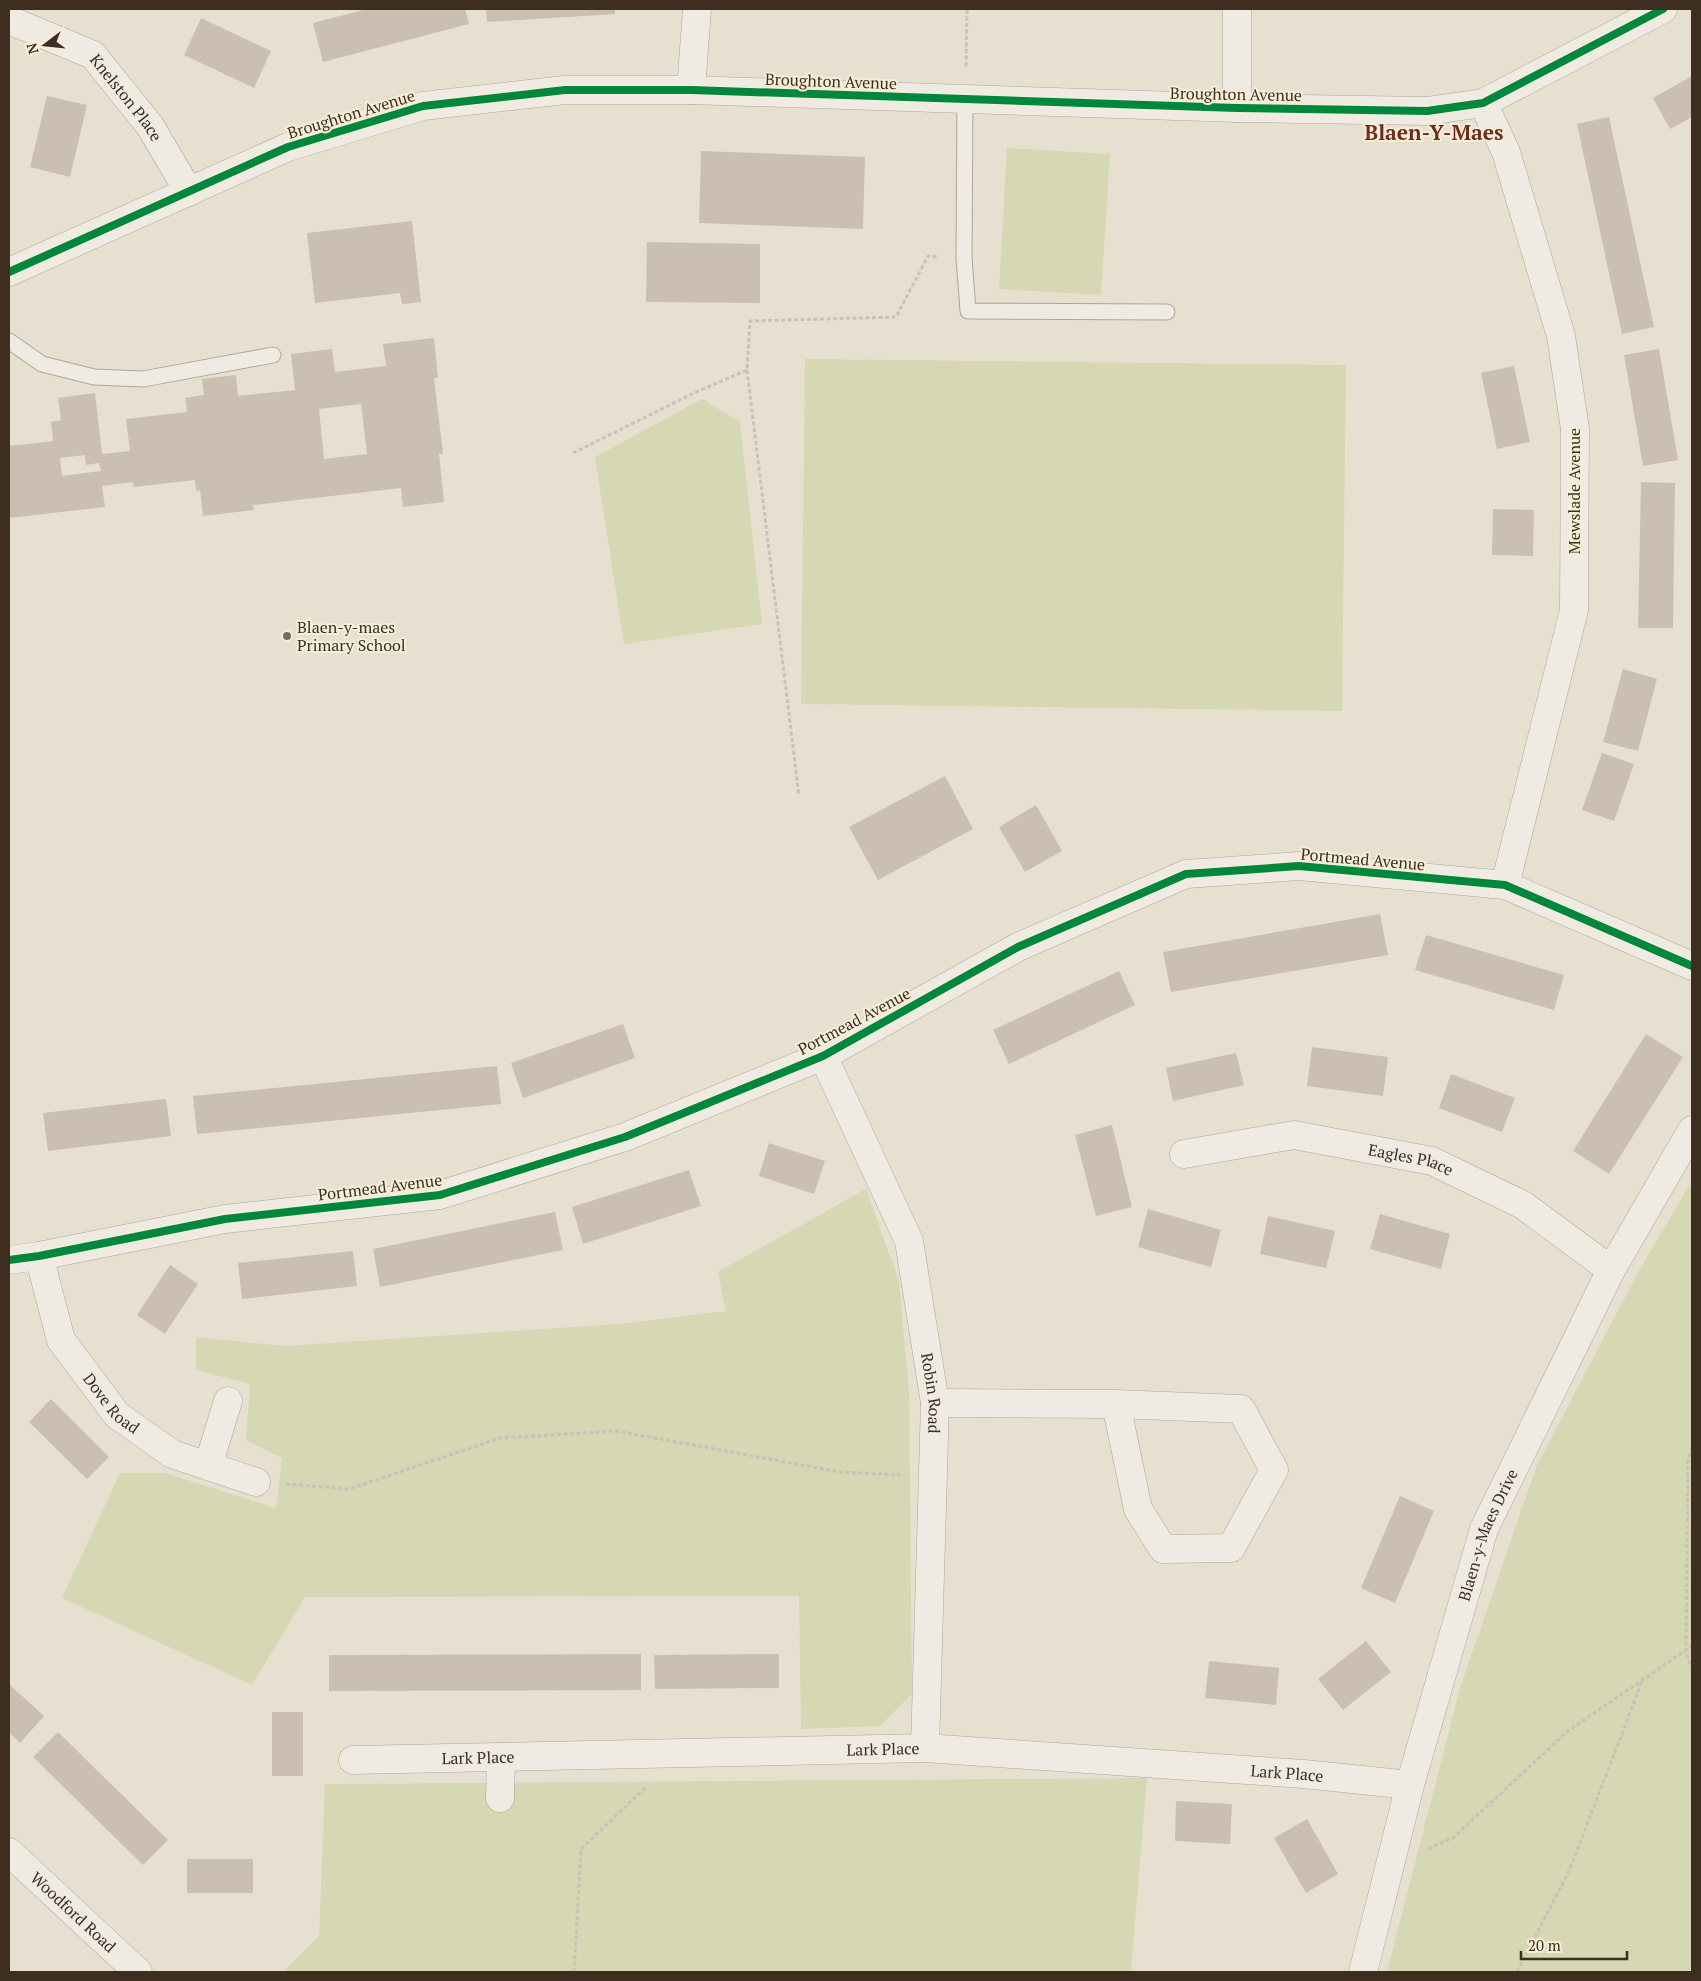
<svg xmlns="http://www.w3.org/2000/svg" width="1701" height="1981" viewBox="0 0 1701 1981" font-family="'PT Serif',serif">
  <style>
    .green { fill: #d6d7b3 }
    .building { fill: #cbbfb2; fill-rule: evenodd }
    .lines { fill: none; stroke-linecap: round; stroke-linejoin: round }
    .service-casing { stroke: #ada599; stroke-width: 17 }
    .minor-casing { stroke: #ada599; stroke-width: 29 }
    .tertiary-casing { stroke: #ada599; stroke-width: 29 }
    .path { stroke: #c8c2b9; stroke-width: 3; stroke-dasharray: 4 2.5; stroke-linecap: butt }
    .service { stroke: #efebe3; stroke-width: 15 }
    .minor { stroke: #efebe3; stroke-width: 28 }
    .tertiary { stroke: #efebe3; stroke-width: 28 }
    .cycleway-casing { stroke: #f7eed8; stroke-width: 11 }
    .cycleway { stroke: #00873e; stroke-width: 8 }
    .poi-dot { fill: #786c5e; stroke: #f7eed8; stroke-width: 2 }
    .labels { text-anchor: middle; stroke-width: 4; stroke-linejoin: round; paint-order: stroke }
    .street-label { font-size: 16px; fill: #3d2e20; stroke: #f7eed8 }
    .poi-label { font-size: 16px; fill: #3d2e20; stroke: #f7eed8; text-anchor: start }
    .district-label { font-size: 21px; font-weight: bold; fill: #6b2e1e; stroke: #f7eed8 }
  </style>
  <rect width="100%" height="100%" fill="#e7e0d1"/>
  <path class="green" d="M 1007,148 L 1110,154 L 1101,295 L 999,289 Z
    M 805,359 L 1346,365 L 1342,711 L 801,704 Z
    M 702,399 L 740,422 L 762,624 L 624,644 L 595,457 Z
    M 1692,1181 L 1692,1972 L 1387,1972 L 1460,1688 L 1537,1465 L 1641,1267 Z
    M 866,1189 L 899,1281 L 909,1392 L 912,1694 L 880,1726 L 801,1729 L 799,1596 L 305,1597 L 252,1685 L 62,1598 L 120,1473 L 165,1473 L 276,1508 L 282,1458 L 246,1440 L 250,1384 L 196,1370 L 196,1337 L 284,1346 L 620,1324 L 726,1311 L 718,1272 Z
    M 1147,1778 L 1131,1972 L 283,1972 L 319,1936 L 325,1784 Z"/>
  <path class="building" d="M 367,9 L 465,9 L 469,24 L 323,62 L 313,23 Z
    M 486,9 L 615,9 L 615,14 L 487,22 Z
    M 201,18 L 271,51 L 254,88 L 184,55 Z
    M 1692,76 L 1692,117 L 1670,129 L 1653,98 Z
    M 47,96 L 87,105 L 70,177 L 30,167 Z
    M 1609,117 L 1654,327 L 1622,334 L 1577,124 Z
    M 701,151 L 865,157 L 863,229 L 699,223 Z
    M 412,221 L 421,302 L 402,304 L 400,293 L 315,303 L 307,233 Z
    M 647,242 L 760,244 L 760,303 L 646,302 Z
    M 434,338 L 438,378 L 434,378 L 443,454 L 439,454 L 444,502 L 403,507 L 401,488 L 253,505 L 254,510 L 203,516 L 200,490 L 196,491 L 195,480 L 134,487 L 133,482 L 102,486 L 105,507 L 9,518 L 9,446 L 53,441 L 51,422 L 61,420 L 58,398 L 95,393 L 102,454 L 130,451 L 126,419 L 187,412 L 185,398 L 204,395 L 202,379 L 236,375 L 238,396 L 295,390 L 291,354 L 332,349 L 335,372 L 386,366 L 383,344 ZM 361,404 L 367,454 L 324,459 L 319,409 ZM 85,455 L 86,465 L 99,463 L 101,471 L 62,476 L 60,458 Z
    M 1659,349 L 1678,460 L 1643,466 L 1624,355 Z
    M 1514,366 L 1530,442 L 1497,449 L 1481,373 Z
    M 1641,482 L 1675,483 L 1673,628 L 1638,628 Z
    M 1493,509 L 1534,510 L 1533,556 L 1492,555 Z
    M 1623,669 L 1657,679 L 1638,751 L 1603,742 Z
    M 1602,753 L 1634,764 L 1614,821 L 1582,810 Z
    M 945,776 L 973,829 L 878,880 L 849,827 Z
    M 1036,805 L 1062,851 L 1025,872 L 999,827 Z
    M 1380,914 L 1388,955 L 1171,992 L 1163,952 Z
    M 1426,935 L 1564,975 L 1554,1010 L 1415,970 Z
    M 1119,971 L 1135,1005 L 1009,1064 L 993,1030 Z
    M 623,1024 L 635,1058 L 523,1098 L 511,1063 Z
    M 1646,1034 L 1683,1057 L 1609,1174 L 1573,1151 Z
    M 1312,1047 L 1388,1057 L 1383,1096 L 1307,1086 Z
    M 1236,1053 L 1244,1085 L 1173,1101 L 1166,1068 Z
    M 497,1066 L 501,1104 L 197,1134 L 193,1096 Z
    M 1451,1074 L 1515,1098 L 1502,1132 L 1439,1108 Z
    M 166,1099 L 171,1136 L 48,1151 L 43,1113 Z
    M 1112,1125 L 1132,1207 L 1096,1216 L 1075,1135 Z
    M 769,1143 L 825,1161 L 814,1194 L 759,1176 Z
    M 689,1170 L 701,1206 L 583,1244 L 572,1207 Z
    M 1148,1209 L 1221,1230 L 1211,1267 L 1138,1247 Z
    M 555,1212 L 563,1250 L 380,1287 L 373,1249 Z
    M 1380,1214 L 1450,1234 L 1441,1269 L 1370,1249 Z
    M 1268,1216 L 1335,1231 L 1326,1268 L 1260,1254 Z
    M 353,1251 L 357,1286 L 242,1299 L 238,1263 Z
    M 170,1265 L 198,1284 L 165,1334 L 137,1315 Z
    M 51,1399 L 109,1457 L 87,1479 L 29,1422 Z
    M 1400,1496 L 1434,1511 L 1395,1603 L 1361,1588 Z
    M 1366,1641 L 1391,1672 L 1343,1710 L 1318,1679 Z
    M 641,1654 L 641,1690 L 329,1691 L 329,1655 Z
    M 779,1654 L 779,1688 L 655,1689 L 654,1655 Z
    M 1209,1661 L 1279,1668 L 1276,1705 L 1205,1698 Z
    M 9,1684 L 44,1716 L 20,1743 L 9,1732 Z
    M 272,1712 L 303,1712 L 303,1776 L 272,1776 Z
    M 58,1732 L 168,1840 L 143,1865 L 33,1757 Z
    M 1176,1801 L 1232,1804 L 1230,1844 L 1175,1841 Z
    M 1307,1819 L 1338,1874 L 1306,1893 L 1274,1838 Z
    M 187,1859 L 253,1859 L 253,1893 L 187,1893 Z"/>
  <g class="lines">
    <g class="service-casing">
      <path id="service" d="M 965,100 L 964,258 L 968,311 L 1167,312
        M 9,341 L 42,364 L 94,377 L 143,379 L 273,355"/>
    </g>
    <g class="minor-casing">
      <g id="minor">
        <path id="s1" d="M 9,20 L 93,55 L 150,126 L 189,192"/>
        <path d="M 691,90 L 697,9"/>
        <path d="M 1483,103 L 1506,152 L 1561,336 L 1575,429 L 1574,610 L 1505,885"/>
        <path d="M 1237,108 L 1237,9"/>
        <path id="s2" d="M 823,1056 L 909,1241 L 935,1403 L 925,1748"/>
        <path id="s3" d="M 1184,1154 L 1294,1135 L 1432,1161 L 1523,1205 L 1611,1270"/>
        <path id="s4" d="M 39,1256 L 61,1340 L 117,1415 L 172,1454 L 256,1482"/>
        <path d="M 9,1260 L 39,1256 L 225,1219 L 440,1195 L 625,1137 L 823,1056 L 1018,947 L 1186,874 L 1299,866 L 1505,885 L 1692,966"/>
        <path d="M 935,1403 L 1116,1404 L 1241,1409 L 1274,1470 L 1231,1548 L 1163,1549 L 1138,1509 L 1116,1404"/>
        <path d="M 208,1466 L 228,1401"/>
        <path id="s5" d="M 353,1760 L 925,1748 L 1304,1774 L 1410,1785"/>
        <path d="M 500,1798 L 501,1757"/>
        <path id="s6" d="M 1363,1972 L 1410,1785 L 1484,1529 L 1611,1270 L 1692,1130"/>
      </g>
    </g>
    <g class="tertiary-casing">
      <g id="tertiary">
        <path d="M 9,272 L 288,147 L 423,106 L 565,90 L 691,90 L 1237,108 L 1427,111 L 1483,103 L 1663,9"/>
        <path id="s7" d="M 9,1852 L 138,1972"/>
      </g>
    </g>
    <path class="path" d="M 966,66 L 967,9
      M 747,370 L 799,796
      M 573,453 L 692,394 L 747,370 L 750,321 L 896,317 L 928,256 L 939,257
      M 1692,1447 L 1688,1461 L 1686,1651 L 1692,1671
      M 286,1484 L 349,1489 L 500,1438 L 617,1431 L 840,1472 L 900,1475
      M 1428,1849 L 1454,1837 L 1568,1731 L 1692,1646
      M 574,1972 L 581,1849 L 646,1787
      M 1517,1972 L 1569,1871 L 1642,1682"/>
    <use href="#service" class="service"/>
    <use href="#minor" class="minor"/>
    <use href="#tertiary" class="tertiary"/>
    <g class="cycleway-casing">
      <path id="cycleway" d="M 9,272 L 288,147 L 423,106 L 565,90 L 691,90 L 1237,108 L 1427,111 L 1483,103 L 1663,9
        M 9,1260 L 39,1256 L 225,1219 L 440,1195 L 625,1137 L 823,1056 L 1018,947 L 1186,874 L 1299,866 L 1505,885 L 1692,966"/>
    </g>
    <use href="#cycleway" class="cycleway"/>
  </g>
  <circle class="poi-dot" cx="287" cy="636" r="5"/>
  <g class="labels">
    <g class="street-label">
      <text transform="translate(831 81) rotate(2)" y="6">Broughton Avenue</text>
      <text transform="translate(1236 94) rotate(1)" y="6">Broughton Avenue</text>
      <text dy="6" stroke="none"><textPath href="#s1" startOffset="145">Knelston Place</textPath></text>
      <text transform="translate(351 114) rotate(-17)" y="6">Broughton Avenue</text>
      <text transform="translate(1574 491) rotate(-90)" y="6">Mewslade Avenue</text>
      <text transform="translate(1363 859) rotate(5)" y="6">Portmead Avenue</text>
      <text transform="translate(854 1021) rotate(-28)" y="6">Portmead Avenue</text>
      <text dy="6" stroke="none"><textPath href="#s3" startOffset="231">Eagles Place</textPath></text>
      <text transform="translate(380 1187) rotate(-7)" y="6">Portmead Avenue</text>
      <text dy="6" stroke="none"><textPath href="#s2" startOffset="358">Robin Road</textPath></text>
      <text dy="6" stroke="none"><textPath href="#s4" startOffset="168">Dove Road</textPath></text>
      <text dy="6" stroke="none"><textPath href="#s6" startOffset="455">Blaen-y-Maes Drive</textPath></text>
      <text dy="6" stroke="none"><textPath href="#s5" startOffset="530">Lark Place</textPath></text>
      <text dy="6" stroke="none"><textPath href="#s5" startOffset="125">Lark Place</textPath></text>
      <text dy="6" stroke="none"><textPath href="#s5" startOffset="935">Lark Place</textPath></text>
      <text dy="6" stroke="none"><textPath href="#s7" startOffset="88">Woodford Road</textPath></text>
    </g>
    <g class="poi-label">
      <text x="297" y="633">Blaen-y-maes<tspan x="297" dy="18">Primary School</tspan></text>
    </g>
    <g class="district-label">
      <text x="1434" y="140">Blaen-Y-Maes</text>
    </g>
  </g>
  <rect width="1701" height="1981" fill="none" stroke="#3d2e20" stroke-width="20"/>
  <g transform="translate(45 45) rotate(254)" stroke="#f7eed8" stroke-width="4" paint-order="stroke">
  <path d="M0-4L9 19L0 12L-9 19Z" fill="#3d2e20"/>
  <text y="-8" font-size="14" font-weight="bold" text-anchor="middle" fill="#3d2e20">N</text>
  </g>
  <path d="M1521 1951v8h106v-8" fill="none" stroke="#3d2e20" stroke-width="2.5"/>
  <text x="1528" y="1951" font-size="15" fill="#3d2e20" stroke="#f7eed8" stroke-width="4" paint-order="stroke">20 m</text>
</svg>
